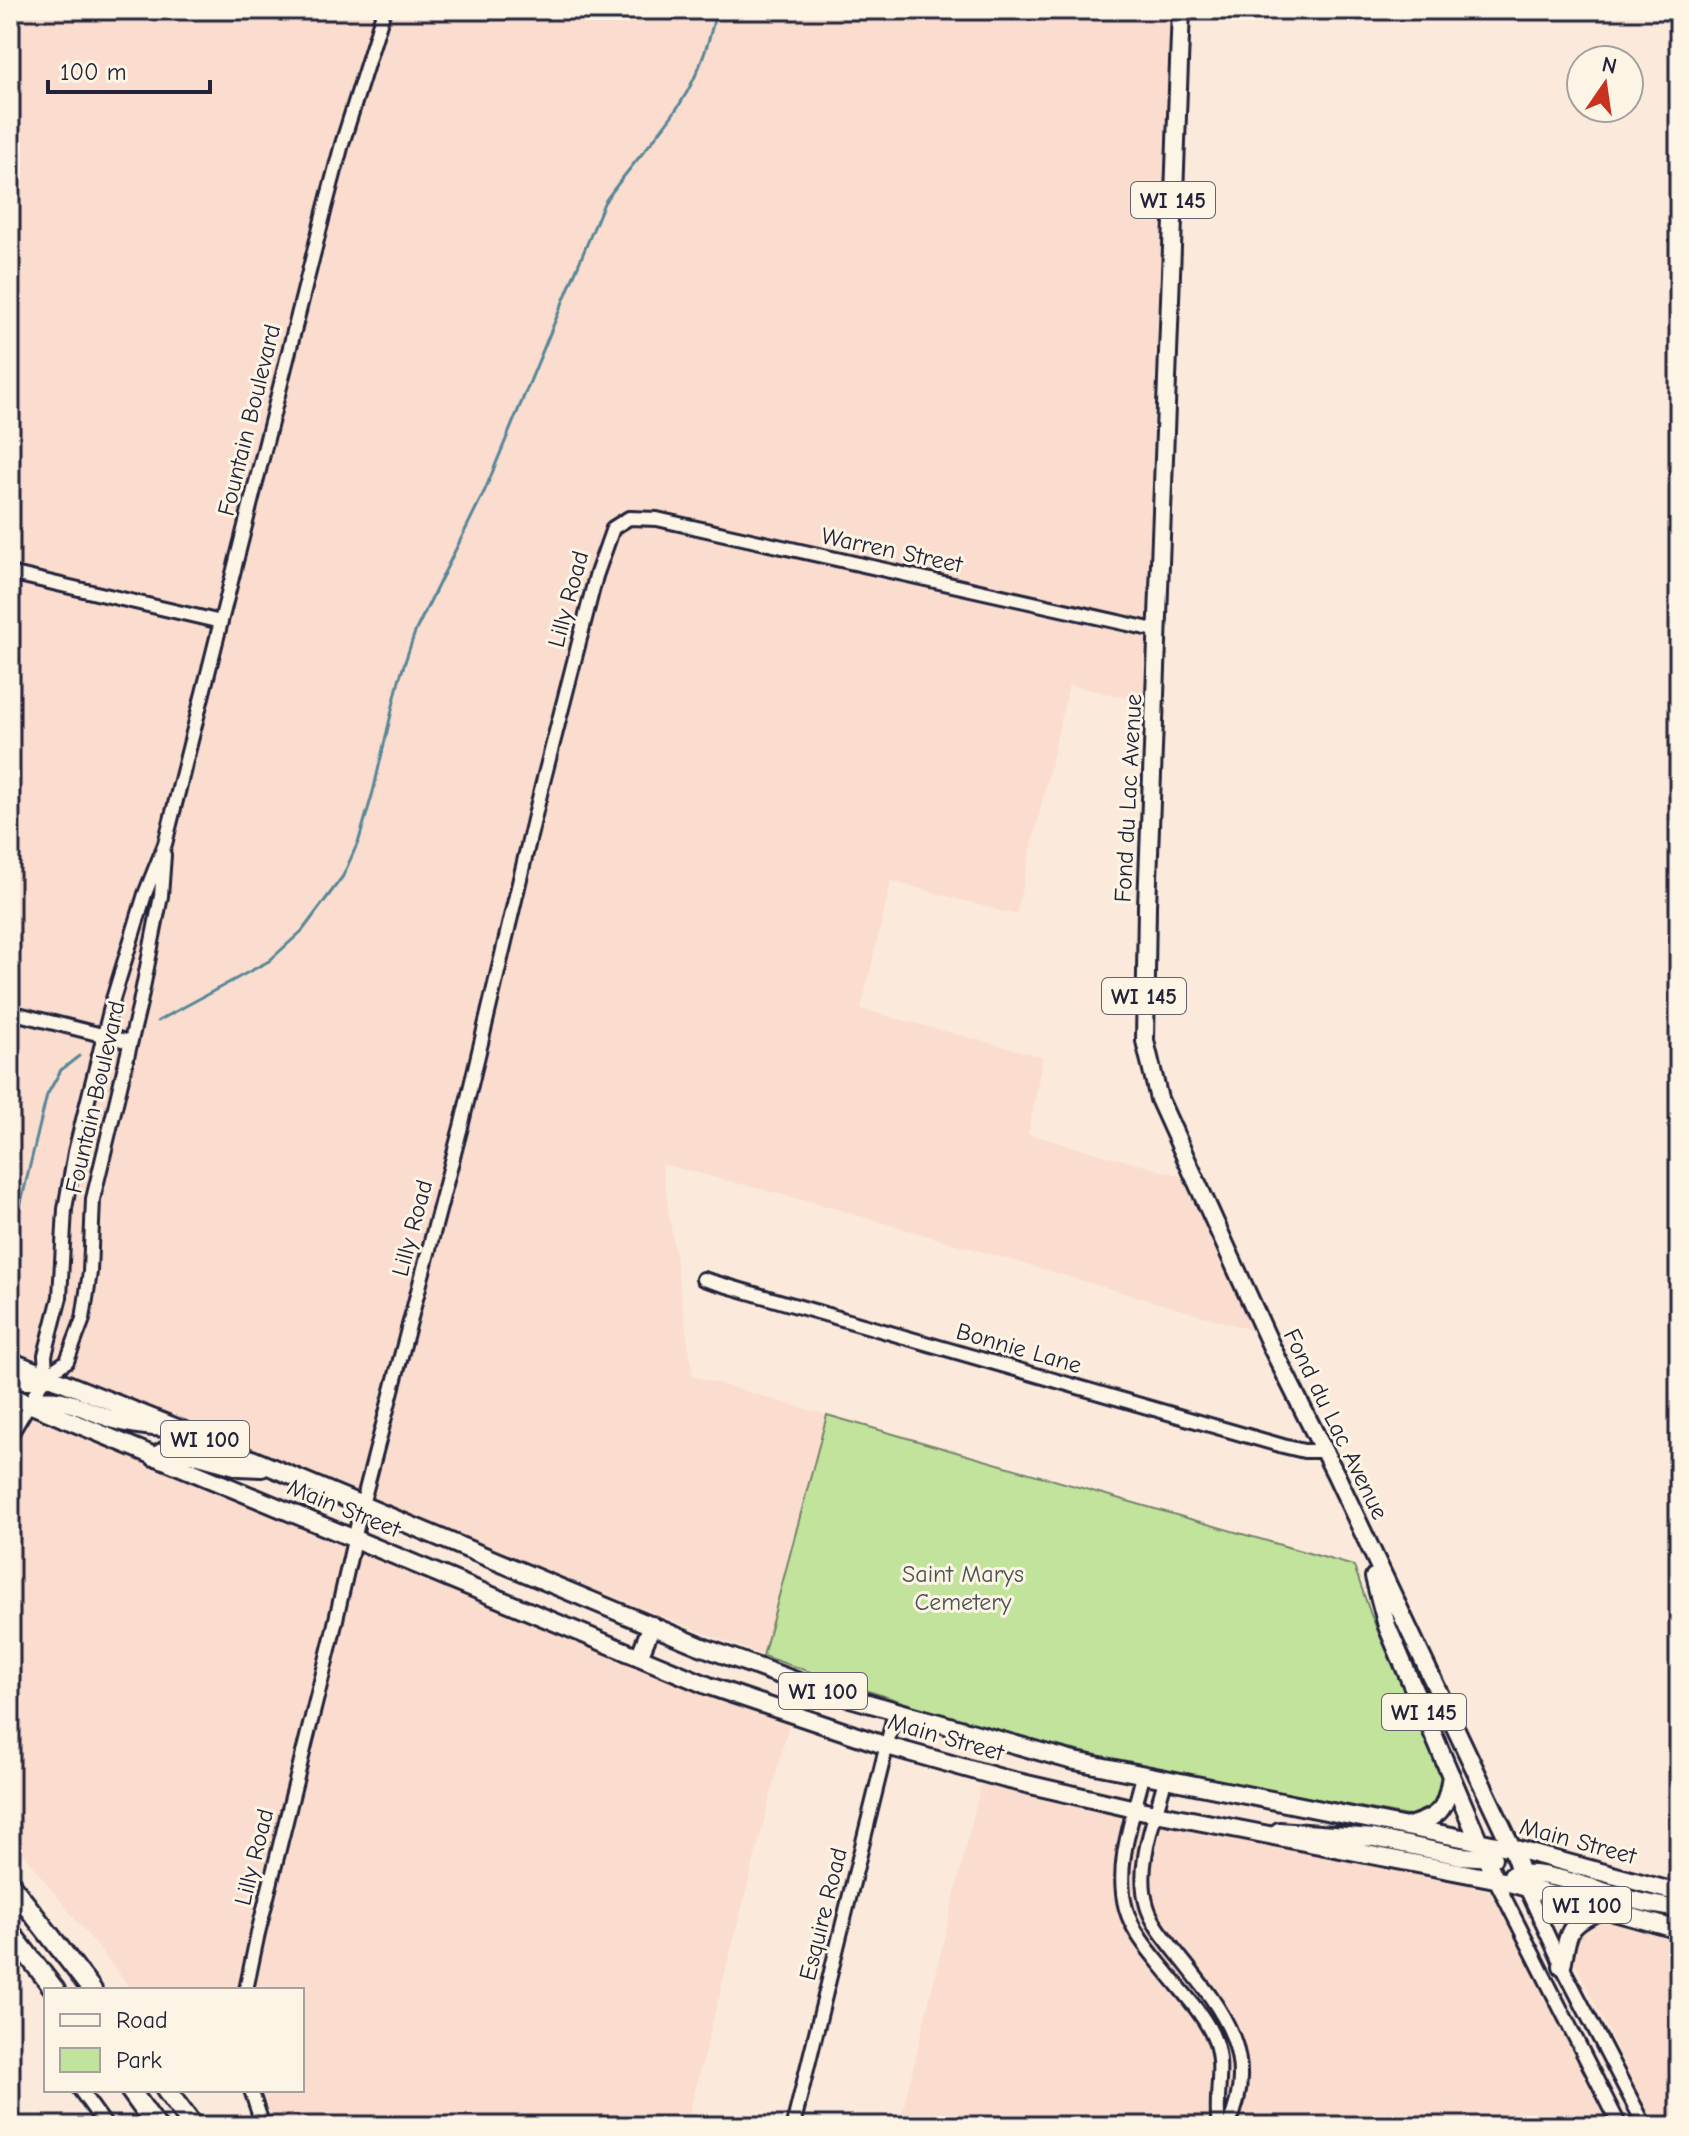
<svg xmlns="http://www.w3.org/2000/svg" width="1689" height="2136" viewBox="0 0 1689 2136" font-family="'Comic Neue',sans-serif">
  <style>
    .built { fill: #faddce }
    .green { fill: #c2e39b; stroke: #72826b; stroke-width: 2 }
    .lines { fill: none; stroke-linecap: round; stroke-linejoin: round }
    .stream { stroke: #588799; stroke-width: 3 }
    .minor-casing { stroke: #22223b; stroke-width: 18 }
    .major-casing { stroke: #22223b; stroke-width: 22 }
    .highway-casing { stroke: #22223b; stroke-width: 24 }
    .minor { stroke: #fcf5e5; stroke-width: 12 }
    .major { stroke: #fcf5e5; stroke-width: 16 }
    .highway { stroke: #fcf5e5; stroke-width: 18 }
    .labels { text-anchor: middle; stroke-width: 6; stroke-linejoin: round; paint-order: stroke }
    .shield { fill: #fcf5e5; stroke: #63616e; stroke-width: 2 }
    .shield-label { font-size: 22px; font-weight: bold; fill: #22223b }
    .street-label { font-size: 24px; fill: #22223b; stroke: #fcf5e5 }
    .park-label { font-size: 24px; fill: #4a5253; stroke: #fcf5e5 }
  </style>
  <rect width="100%" height="100%" fill="#fbeadb"/>
  <filter id="ink" filterUnits="userSpaceOnUse"><feTurbulence type="fractalNoise" baseFrequency=".0125" numOctaves="2"/><feDisplacementMap in="SourceGraphic" scale="16" xChannelSelector="R" yChannelSelector="G"/><feConvolveMatrix kernelMatrix="1 2 1 2 8 2 1 2 1" color-interpolation-filters="sRGB"/></filter>
  <g filter="url(#ink)">
    <path class="built" d="M 10,10 L 1172,10 L 1154,409 L 1144,702 L 1069,685 L 1016,915 L 891,881 L 861,1009 L 1043,1057 L 1028,1134 L 1185,1177 L 1258,1332 L 815,1203 L 662,1164 L 693,1376 L 827,1415 L 763,1656 L 541,1569 L 10,1348 Z
      M 10,1406 L 543,1628 L 680,1684 L 789,1724 L 686,2126 L 273,2126 L 261,2090 L 302,2090 L 302,1990 L 132,1990 L 10,1838 Z
      M 981,1784 L 1197,1832 L 1453,1881 L 1490,1891 L 1498,1902 L 1611,2126 L 899,2126 Z
      M 1605,1918 L 1679,1939 L 1679,2126 L 1655,2126 L 1574,1961 L 1571,1951 L 1576,1933 L 1594,1919 Z"/>
    <path class="green" d="M 827,1415 L 1354,1566 L 1371,1615 L 1441,1777 L 1443,1787 L 1433,1809 L 1413,1817 L 1402,1815 C 1290,1793 1177,1775 1066,1748 C 963,1723 863,1690 763,1656 Z"/>
    <g class="lines">
      <path class="stream" d="M 158,1021 L 269,961 L 302,931 L 343,876 L 359,840 L 373,792 L 399,680 L 415,632 L 485,490 L 604,203 C 625,172 651,145 673,114 C 695,84 709,46 716,10
        M 10,1248 L 47,1095 L 61,1070 L 79,1056"/>
      <g class="minor-casing">
        <path id="minor" d="M 10,573 L 221,622
          M 10,1012 L 130,1042
          M 703,1279 L 1283,1446 L 1304,1451 L 1323,1451
          M 46,1375 L 45,1355 L 60,1297 L 65,1209 L 75,1152 L 113,999 L 145,894 L 165,844 L 325,208 L 342,144 L 384,10
          M 10,1436 L 46,1375 L 67,1361 L 83,1319 L 90,1272 L 93,1199 L 140,1003 L 161,896 L 164,855
          M 1143,1776 C 1133,1817 1114,1866 1126,1909 C 1133,1934 1153,1955 1169,1975 C 1185,1995 1206,2017 1215,2041 C 1225,2069 1214,2098 1219,2126
          M 1165,1780 C 1155,1819 1135,1865 1147,1906 C 1152,1923 1165,1938 1176,1952 C 1219,2006 1262,2054 1228,2126
          M 1495,1879 L 1620,2126
          M 1526,1888 L 1562,1966 L 1645,2126
          M 246,1990 L 258,1933 L 332,1637 L 362,1505 L 462,1123 L 542,786 L 596,576 L 613,528 L 629,518 L 657,519 L 1159,631
          M 80,2090 L 106,2126
          M 251,2090 L 263,2126
          M 793,2126 L 895,1712"/>
      </g>
      <g class="major-casing">
        <path id="major" d="M 1181,10 L 1147,906 L 1145,1041 L 1159,1099 L 1272,1348 L 1336,1475 L 1512,1848 L 1526,1888
          M 10,1361 L 182,1430 L 700,1646 L 818,1689 L 1070,1760 L 1512,1848 L 1679,1893
          M 10,1378 L 27,1381 L 46,1375
          M 10,1396 L 709,1686 L 887,1746 L 1005,1779 L 1135,1809 L 1495,1879 L 1679,1930
          M 29,1403 C 60,1391 86,1412 115,1420 C 132,1425 149,1427 166,1428
          M 154,1457 L 165,1450 L 177,1450 L 239,1467 L 262,1468
          M 1374,1577 L 1387,1626 L 1495,1879
          M 639,1657 L 652,1625
          M 1406,1827 C 1440,1816 1446,1812 1451,1775
          M 1279,1831 L 1374,1838 L 1461,1856 L 1493,1858
          M 1512,1875 C 1541,1867 1610,1895 1642,1902 C 1654,1905 1667,1907 1679,1909
          M 1562,1966 C 1569,1929 1567,1926 1602,1909"/>
      </g>
      <g class="highway-casing">
        <path id="highway" d="M 10,1884 L 92,1990
          M 10,1932 L 55,1990
          M 130,2090 L 156,2126
          M 166,2090 L 193,2126"/>
      </g>
      <use href="#minor" class="minor"/>
      <use href="#major" class="major"/>
      <use href="#highway" class="highway"/>
    </g>
  </g>
  <g class="labels">
    <g class="shield">
      <rect x="1131" y="182" width="84" height="36" rx="6"/>
      <rect x="1102" y="978" width="84" height="36" rx="6"/>
      <rect x="161" y="1421" width="88" height="36" rx="6"/>
      <rect x="779" y="1673" width="88" height="36" rx="6"/>
      <rect x="1382" y="1694" width="84" height="36" rx="6"/>
      <rect x="1543" y="1887" width="88" height="36" rx="6"/>
    </g>
    <g class="shield-label">
      <text x="1173" y="208">WI 145</text>
      <text x="1144" y="1004">WI 145</text>
      <text x="205" y="1447">WI 100</text>
      <text x="823" y="1699">WI 100</text>
      <text x="1424" y="1720">WI 145</text>
      <text x="1587" y="1913">WI 100</text>
    </g>
    <g class="street-label">
      <text transform="translate(249 420) rotate(-76)" y="8">Fountain Boulevard</text>
      <text transform="translate(892 550) rotate(12)" y="8">Warren Street</text>
      <text transform="translate(568 599) rotate(-75)" y="8">Lilly Road</text>
      <text transform="translate(1128 798) rotate(-87)" y="8">Fond du Lac Avenue</text>
      <text transform="translate(95 1097) rotate(-77)" y="8">Fountain Boulevard</text>
      <text transform="translate(412 1228) rotate(-75)" y="8">Lilly Road</text>
      <text transform="translate(1019 1348) rotate(16)" y="8">Bonnie Lane</text>
      <text transform="translate(1336 1424) rotate(64)" y="8">Fond du Lac Avenue</text>
      <text transform="translate(344 1508) rotate(22)" y="8">Main Street</text>
      <text transform="translate(946 1737) rotate(16)" y="8">Main Street</text>
      <text transform="translate(1578 1841) rotate(15)" y="8">Main Street</text>
      <text transform="translate(254 1857) rotate(-76)" y="8">Lilly Road</text>
      <text transform="translate(823 1914) rotate(-76)" y="8">Esquire Road</text>
    </g>
    <g class="park-label">
      <text x="963" y="1582">Saint Marys<tspan x="963" dy="28">Cemetery</tspan></text>
    </g>
  </g>
  <rect width="1689" height="2136" fill="none" stroke="#fcf5e5" stroke-width="40"/>
  <rect x="20" y="20" width="1649" height="2096" fill="none" stroke="#22223b" stroke-width="3" filter="url(#ink)"/>
  <rect x="44" y="1988" width="260" height="104" fill="#fcf5e5" stroke="#a5a1a1" stroke-width="2"/>
  <rect x="60" y="2014" width="40" height="12" fill="#fcf5e5" stroke="#a5a1a1" stroke-width="2"/>
  <text x="116" y="2028" font-size="24" fill="#22223b">Road</text>
  <rect x="60" y="2048" width="40" height="24" fill="#c2e39b" stroke="#a5a1a1" stroke-width="2"/>
  <text x="116" y="2068" font-size="24" fill="#22223b">Park</text>
  <g transform="translate(1605 84) rotate(13)"><circle r="38" fill="#fcf5e5" stroke="#a5a1a1" stroke-width="2"/>
  <path d="M0-6L14 30L0 20L-14 30Z" fill="#c8321e"/>
  <text y="-12" font-size="22" font-weight="bold" text-anchor="middle" fill="#22223b">N</text>
  </g>
  <path d="M48 80v12h162v-12" fill="none" stroke="#22223b" stroke-width="4"/>
  <text x="60" y="80" font-size="24" fill="#22223b" stroke="#fcf5e5" stroke-width="6" paint-order="stroke">100 m</text>
</svg>
